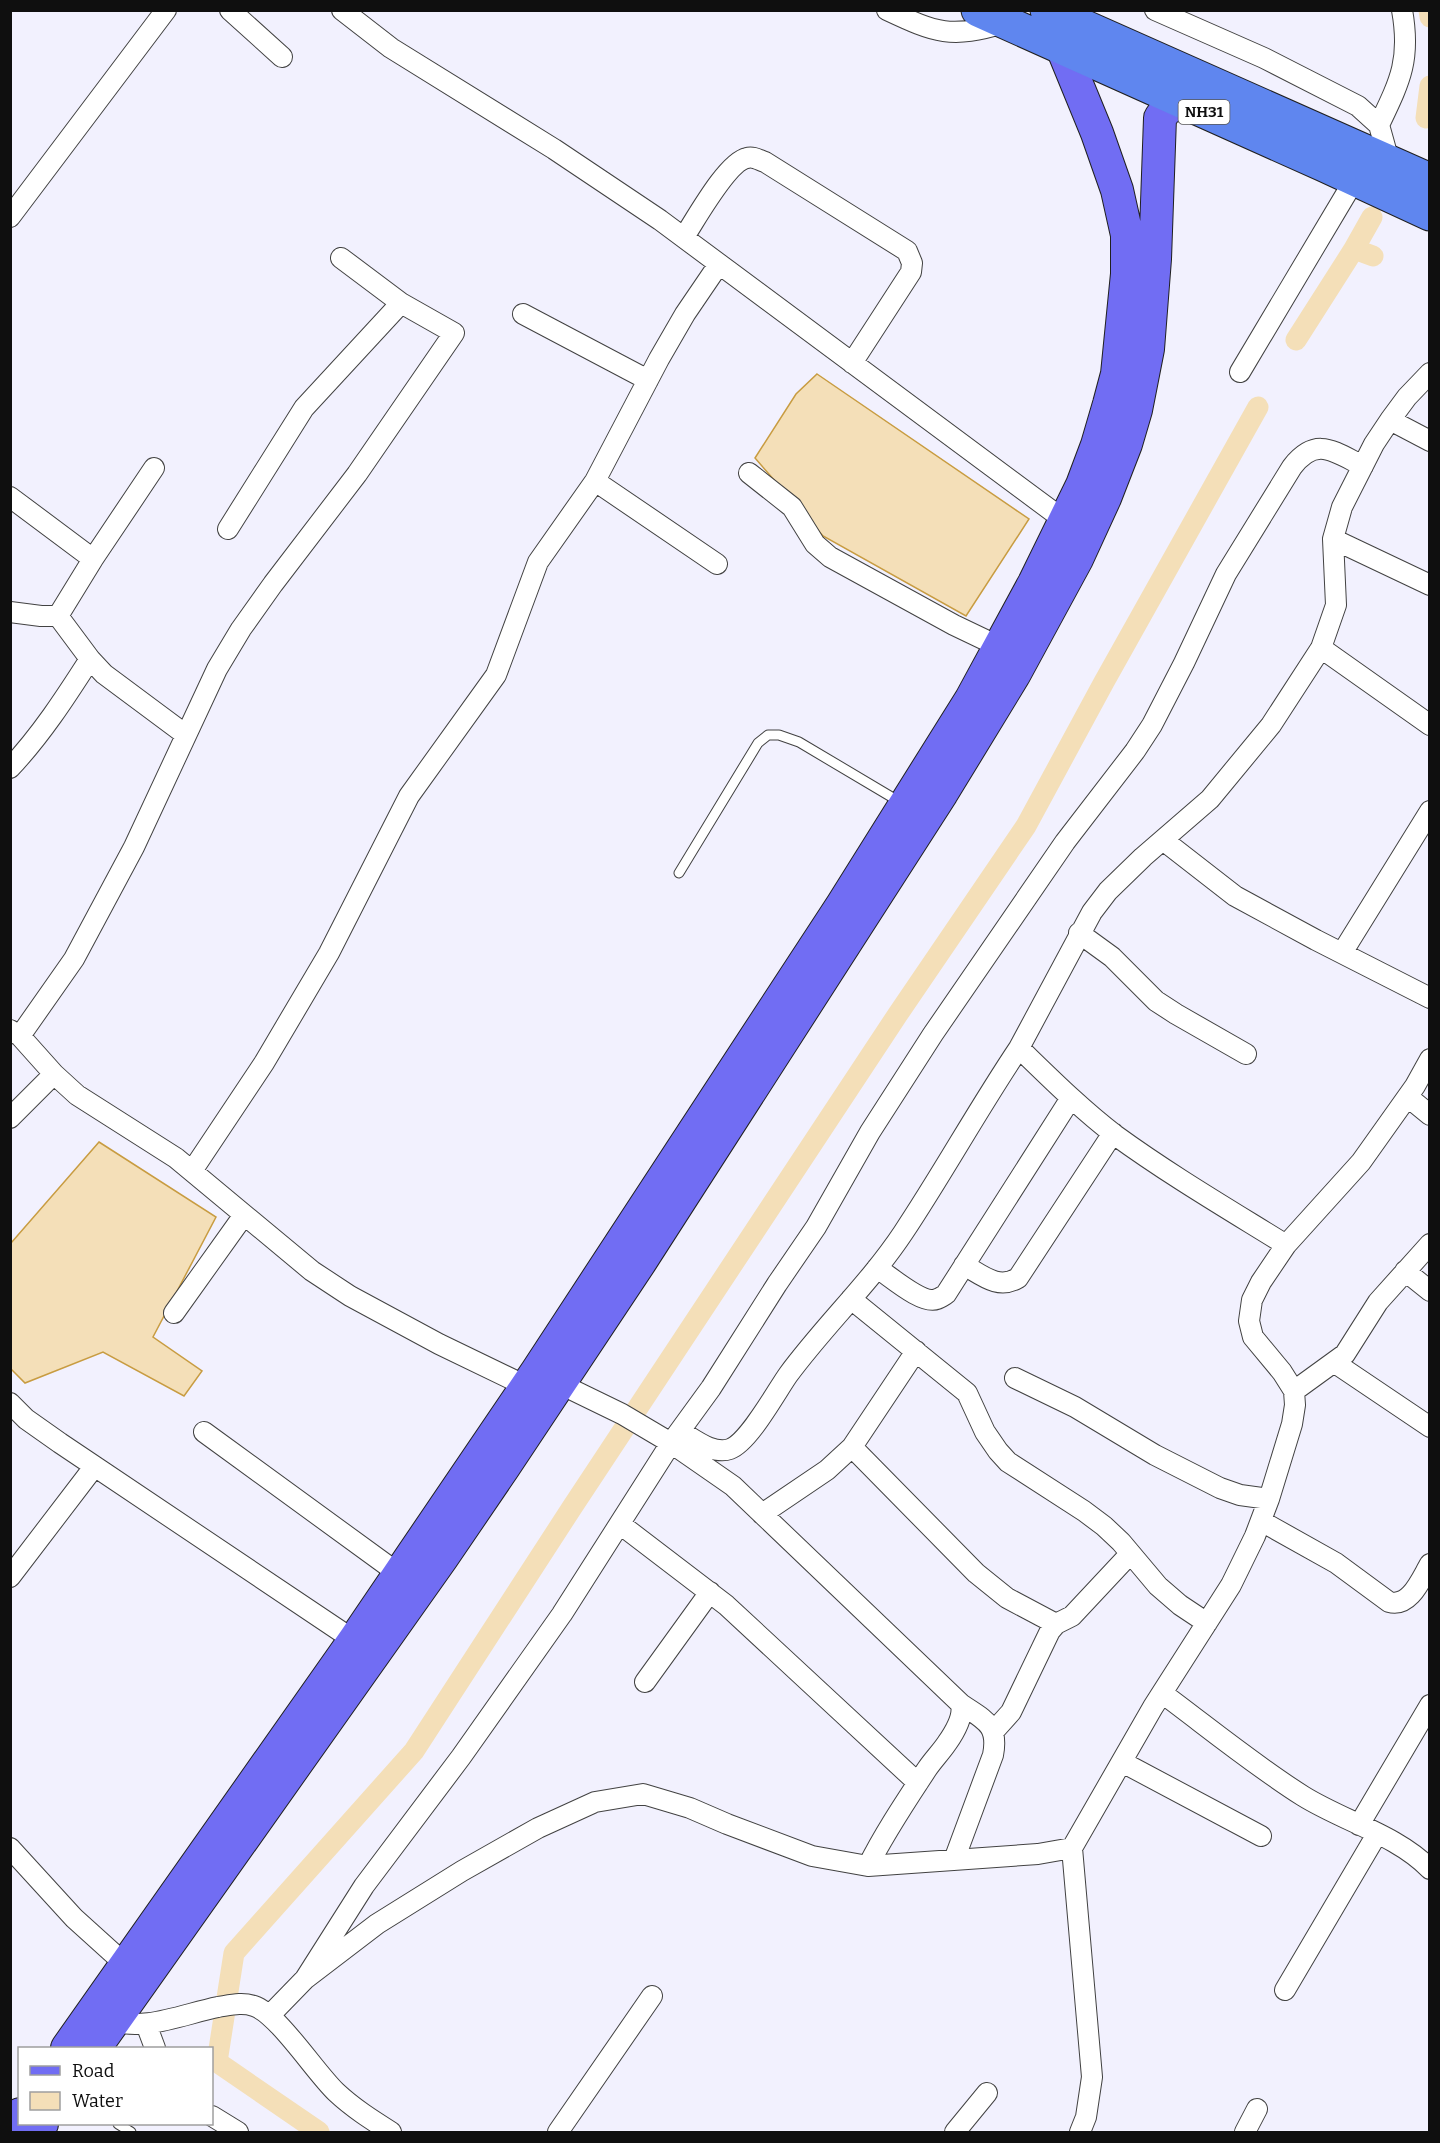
<svg xmlns="http://www.w3.org/2000/svg" width="1440" height="2143" viewBox="0 0 1440 2143" font-family="Bitter,serif">
  <style>
    .water { fill: #f4dfb8; stroke: #c89c41; stroke-width: 1.5 }
    .lines { fill: none; stroke-linecap: round; stroke-linejoin: round }
    .canal { stroke: #f4dfb8; stroke-width: 21 }
    .lane-casing { stroke: #424242; stroke-width: 11 }
    .street-casing { stroke: #424242; stroke-width: 22 }
    .primary-casing { stroke: #202020; stroke-width: 34 }
    .highway-casing { stroke: #202020; stroke-width: 35 }
    .lane { stroke: #fff; stroke-width: 9 }
    .street { stroke: #fff; stroke-width: 20 }
    .primary { stroke: #716df3; stroke-width: 32 }
    .highway { stroke: #5f86ef; stroke-width: 33 }
    .labels { text-anchor: middle; stroke-width: 6; stroke-linejoin: round; paint-order: stroke }
    .shield { fill: #fff; stroke: #575757; stroke-width: 1.5 }
    .shield-label { font-size: 15px; font-weight: bold; fill: #0f0f0f }
  </style>
  <rect width="100%" height="100%" fill="#f2f1fe"/>
  <path class="water" d="M 817,374 L 1029,519 L 966,616 L 823,536 L 755,458 L 796,394 Z
    M 99,1142 L 216,1217 L 153,1337 L 202,1371 L 184,1396 L 103,1352 L 25,1383 L 11,1369 L 11,1243 Z"/>
  <g class="lines">
    <path class="canal" d="M 1429,10 L 1430,17
      M 1426,118 L 1430,86
      M 1354,249 L 1372,217
      M 1296,340 L 1354,249 L 1373,256
      M 319,2132 L 217,2062 L 234,1953 L 414,1751 L 571,1509 L 898,1014 L 1026,826 L 1104,682 L 1258,407"/>
    <g class="lane-casing">
      <path id="lane" d="M 679,873 L 758,743 L 768,735 L 779,735 L 799,742 L 900,802
        M 118,2124 L 131,2132"/>
    </g>
    <g class="street-casing">
      <path id="street" d="M 230,10 L 282,57
        M 342,10 L 391,48 L 554,149 L 660,220 L 1064,520
        M 887,10 C 936,33 951,39 1004,23
        M 1155,10 L 1264,58 L 1358,106 L 1379,125 L 1389,161
        M 1379,125 C 1400,81 1411,60 1402,10
        M 10,217 L 166,10
        M 684,237 C 696,219 727,162 747,158 C 753,156 759,160 765,162 L 907,251 L 912,263 L 911,272 L 852,363
        M 523,314 L 648,380
        M 1240,372 L 1355,179
        M 1390,420 L 1430,441
        M 154,468 L 93,559 L 58,616 L 90,659 L 104,674 L 186,735
        M 749,473 L 792,507 L 815,544 L 830,557 L 954,625 L 1000,647
        M 595,481 L 717,564
        M 10,497 L 93,559
        M 228,529 L 304,408 L 401,303 L 341,258
        M 1333,539 L 1430,585
        M 10,612 L 41,616 L 58,616
        M 1321,648 L 1430,725
        M 10,768 C 41,735 65,698 90,659
        M 1163,840 L 1235,896 L 1316,940 L 1430,998
        M 1079,933 L 1112,957 L 1156,1001 L 1176,1014 L 1246,1054
        M 1342,953 L 1430,811
        M 10,1030 L 20,1036 L 54,1074 L 77,1095 L 176,1158 L 312,1271 L 350,1296 L 439,1344 L 526,1386
        M 20,1036 L 74,959 L 134,847 L 217,669 L 241,629 L 273,584 L 357,474 L 454,333 L 401,303
        M 1019,1048 L 1092,912 L 1108,891 L 1143,857 L 1210,799 L 1271,725 L 1321,648 L 1336,605 L 1333,539 L 1342,507 L 1374,444 L 1390,420 L 1407,397 L 1430,373
        M 1408,1097 L 1430,1115
        M 10,1118 L 54,1074
        M 192,1171 L 264,1063 L 329,953 L 409,796 L 496,675 L 538,562 L 595,481 L 659,359 L 685,314 L 719,264
        M 964,1265 C 982,1275 998,1290 1018,1278 L 1113,1133
        M 877,1268 C 890,1276 922,1305 937,1299 C 938,1299 945,1295 946,1294 L 1071,1098
        M 1405,1271 L 1430,1291
        M 851,1299 L 967,1393 L 985,1432 L 998,1451 L 1008,1462 L 1084,1511 L 1104,1526 L 1121,1542 L 1158,1586 L 1180,1605 L 1207,1623
        M 174,1313 L 244,1215
        M 1335,1363 L 1430,1427
        M 1015,1378 L 1075,1407 L 1155,1455 L 1220,1488 L 1240,1495 L 1269,1499
        M 550,1379 L 622,1414 L 671,1443 L 733,1486 L 961,1704 C 964,1717 954,1733 947,1743 C 941,1752 933,1760 927,1769 C 906,1801 885,1832 868,1866
        M 1294,1391 L 1345,1354 L 1378,1302 L 1430,1244
        M 10,1403 L 26,1419 L 60,1443 L 361,1645
        M 680,1431 C 694,1439 713,1455 730,1449 C 749,1442 776,1392 788,1375 C 824,1326 869,1284 903,1233 C 943,1173 978,1109 1019,1048 C 1050,1078 1081,1109 1115,1135 C 1170,1175 1228,1209 1286,1245
        M 204,1432 L 399,1574
        M 852,1447 L 976,1573 L 1007,1598 L 1056,1624
        M 762,1514 L 827,1470 L 852,1447 L 916,1351
        M 1261,1521 L 1336,1563 L 1389,1602 C 1410,1608 1421,1579 1430,1564
        M 620,1524 L 726,1605 L 918,1783
        M 10,1577 L 94,1467
        M 645,1682 L 710,1592
        M 1162,1693 C 1209,1728 1254,1765 1303,1796 C 1343,1821 1397,1835 1430,1869
        M 994,1731 L 1011,1712 L 1050,1631 L 1056,1624 L 1072,1616 L 1130,1554
        M 1122,1762 L 1261,1836
        M 1359,1825 L 1430,1705
        M 10,1848 L 74,1918 L 126,1965
        M 954,1860 L 993,1755 C 999,1724 984,1720 961,1704
        M 305,1979 L 364,1886 L 461,1757 L 562,1614 L 671,1443 L 711,1388 L 777,1284 L 816,1227 L 870,1132 L 933,1034 L 1065,842 L 1135,751 L 1152,725 L 1184,663 L 1226,574 L 1292,467 C 1316,436 1333,451 1363,466
        M 1285,1990 L 1377,1834
        M 270,2015 L 305,1979 L 377,1924 L 462,1871 L 538,1828 L 595,1802 L 643,1794 L 690,1808 L 727,1824 L 812,1856 L 868,1866 L 1038,1854 L 1072,1848
        M 107,2019 C 142,2033 183,2014 218,2007 C 231,2005 242,2002 254,2006 C 278,2014 315,2072 336,2092 C 353,2108 372,2120 391,2132
        M 146,2024 L 155,2048
        M 212,2116 L 238,2132
        M 558,2132 L 652,1996
        M 955,2132 L 987,2093
        M 1080,2132 L 1086,2117 L 1092,2077 L 1072,1848 L 1153,1707 L 1231,1585 L 1255,1536 L 1269,1499 L 1292,1424 L 1295,1405 L 1294,1391 L 1282,1372 L 1253,1337 L 1249,1321 L 1252,1300 L 1261,1282 L 1286,1245 L 1361,1162 L 1415,1086 L 1430,1059
        M 1245,2132 L 1257,2109"/>
    </g>
    <g class="primary-casing">
      <path id="primary" d="M 67,2048 L 355,1639 L 537,1371 L 842,905 L 971,699 L 1034,583 L 1082,485 L 1097,445 L 1109,404 L 1117,374 L 1127,274 L 1127,235 L 1117,190 L 1097,133 L 1063,50
        M 95,2048 L 442,1558 L 504,1467 L 641,1261 L 942,793 L 1014,675 L 1077,559 L 1105,498 L 1126,444 L 1136,410 L 1148,349 L 1155,259 L 1160,118 L 1167,108 L 1183,103
        M 10,2127 L 20,2114
        M 36,2132 L 42,2124"/>
    </g>
    <g class="highway-casing">
      <path id="highway" d="M 978,10 L 1324,165 L 1430,214
        M 1047,10 L 1430,180"/>
    </g>
    <use href="#lane" class="lane"/>
    <use href="#street" class="street"/>
    <use href="#primary" class="primary"/>
    <use href="#highway" class="highway"/>
  </g>
  <g class="labels">
    <rect class="shield" x="1178.5" y="100" width="51" height="24" rx="4.5"/>
    <g class="shield-label">
      <text x="1204" y="117">NH31</text>
    </g>
  </g>
  <rect width="1440" height="2143" fill="none" stroke="#0f0f0f" stroke-width="24"/>
  <rect x="18" y="2047" width="195" height="78" fill="#ffffff" stroke="#9f9f9f" stroke-width="1.5"/>
  <rect x="30" y="2066" width="30" height="9" fill="#716df3" stroke="#9f9f9f" stroke-width="1.5"/>
  <text x="72" y="2077" font-size="18" fill="#0f0f0f">Road</text>
  <rect x="30" y="2092" width="30" height="18" fill="#f4dfb8" stroke="#9f9f9f" stroke-width="1.5"/>
  <text x="72" y="2107" font-size="18" fill="#0f0f0f">Water</text>
</svg>
